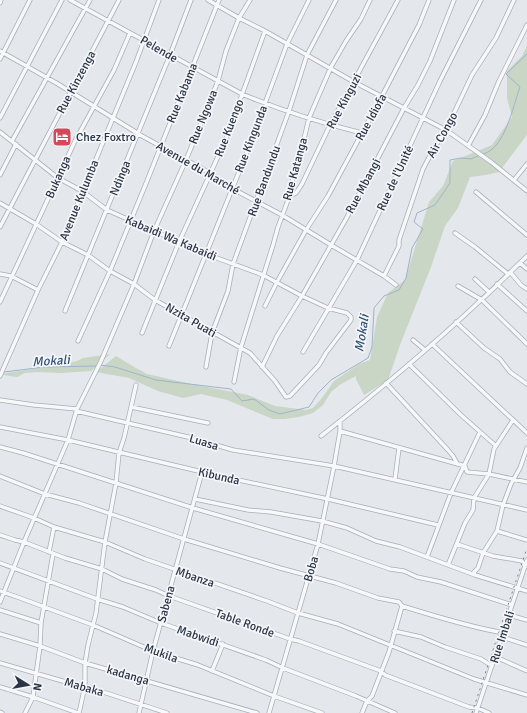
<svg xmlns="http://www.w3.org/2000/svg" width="527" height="713" viewBox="0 0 527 713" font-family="Signika,sans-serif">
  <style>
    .green { fill: #c9d6c5 }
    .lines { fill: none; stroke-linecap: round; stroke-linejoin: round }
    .stream { stroke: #9fb4cc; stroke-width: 1 }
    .minor-casing { stroke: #a9aeb7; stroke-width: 5 }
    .minor { stroke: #f7f8fa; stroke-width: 3.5 }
    .rail { stroke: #7d8696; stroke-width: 1; stroke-dasharray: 2 4; stroke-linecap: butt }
    .labels { text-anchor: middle; stroke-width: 3.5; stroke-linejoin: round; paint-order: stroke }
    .street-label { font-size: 12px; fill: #2b3445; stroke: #f4f6f9 }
    .poi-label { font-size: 12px; fill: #2b3445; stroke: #f4f6f9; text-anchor: start }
    .water-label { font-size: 13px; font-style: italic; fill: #34527a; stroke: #f4f6f9 }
  </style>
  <rect width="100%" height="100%" fill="#e4e7ec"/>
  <path class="green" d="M 527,46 L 527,135 L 499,172 L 486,175 L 470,177 L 458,208 L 445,226 L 431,267 L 400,345 L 388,380 L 364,395 L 356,379 L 356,376 L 341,384 L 331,392 L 323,405 L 313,413 L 299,417 L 284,419 L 273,419 L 227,400 L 201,394 L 183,398 L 158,391 L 129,378 L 96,372 L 116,356 L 134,367 L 147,374 L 187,383 L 248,395 L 275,406 L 306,410 L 313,408 L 322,398 L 334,381 L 359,364 L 370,360 L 377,317 L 388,293 L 405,280 L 429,202 L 443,186 L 453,161 L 492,145 L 512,117 L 507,98 L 507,71 L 522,56 Z
    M 110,354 L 91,371 L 62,373 L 36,372 L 25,373 L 17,377 L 3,375 L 0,377 L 0,374 L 65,364 L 77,361 L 83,358 Z"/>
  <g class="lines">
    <path class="stream" d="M 483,154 C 505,149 513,106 520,87 L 506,74 L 527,54
      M 100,365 L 115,367 L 156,380 L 231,389 L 242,401 L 254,399 L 269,410 L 280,414 L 309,407 L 318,393 L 331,380 L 368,358 L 372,347 L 374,308 L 384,296 L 399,290 L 406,278 L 412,248 L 423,229 L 414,222 L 417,213 L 435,205 L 450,183 L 450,160 L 461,158 L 471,159 L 480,155
      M 4,372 L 44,367 L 97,366"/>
    <g class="minor-casing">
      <path id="minor" d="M 70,0 L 242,94 C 280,110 321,123 362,133
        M 208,0 L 239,18 L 265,31 L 354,82 L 446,130 L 491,162 L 527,191
        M 0,3 L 1,0
        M 0,51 L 58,84 L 142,136 L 210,173 L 233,189 L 282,215 L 331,245 L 384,276 L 396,285
        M 0,59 L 30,0
        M 0,118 L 62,0
        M 0,132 L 58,178 L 82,191 L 107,210 L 206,254 L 263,275 L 302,296 L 328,308 L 347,313 L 351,317 L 351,320 L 326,353 L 319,365 L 290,396 L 286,397 L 275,381 L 250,353 L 155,300 L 134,284 L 110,271 L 88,255 L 62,242 L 36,224 L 0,203
        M 12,141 L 90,0
        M 468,146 L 485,115 L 499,81 L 527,25
        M 0,175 L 16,144
        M 514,180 L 527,164
        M 476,192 L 527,235
        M 289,199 L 290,196 L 296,193 L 302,184 L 330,125 L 398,0
        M 0,227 L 119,0
        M 455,233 L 475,247 L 508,274
        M 520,263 L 527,269
        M 510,272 L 521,285 L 527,289
        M 0,274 L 11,276 L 38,290
        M 384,276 L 399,246 L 399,240 L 423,169 L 434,148 L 446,130 L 472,75 L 496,38 L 514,0
        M 475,279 L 489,292
        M 497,284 L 527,311
        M 458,286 L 482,300 L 527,344
        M 0,302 L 75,141 L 114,70 L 130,33
        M 265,306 L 277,282 L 306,230 L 328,196 L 382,96 L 419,25 L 429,0
        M 65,311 L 170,55 L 191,0
        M 456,322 L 484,348 L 500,359 L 510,372 L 527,384
        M 142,333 L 179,242 L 226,139 L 265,31
        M 413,340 L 425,350
        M 78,341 L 110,271 L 147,181 L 219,0
        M 432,344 L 527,433
        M 169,346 L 247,152 L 287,44 L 309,0
        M 303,352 L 357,260 L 440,81 L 481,0
        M 409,364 L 461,415 L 496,446
        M 206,367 L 212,333 L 228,291 L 233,264 L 289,111 L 307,55 L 336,0
        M 262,367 L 277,336 L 302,296 L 346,219 L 404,108 L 418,85 L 430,61 L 454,0
        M 0,376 L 38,290 L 62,242 L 136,62 L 159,0
        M 234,382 L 241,347 L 273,245 L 278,227 L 288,200 L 289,191 L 298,164 L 309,118 L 331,67 L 346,41 L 361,19 L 370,0
        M 386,383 L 448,450 L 453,456 L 457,463
        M 0,400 L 34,405 L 77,409
        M 131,407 L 208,423
        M 76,411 L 188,437 L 233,450 L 334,466 L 527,510
        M 0,427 L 68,440 L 215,475 L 328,499 L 438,525
        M 340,431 L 465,466
        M 321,436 C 376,393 430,348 481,300 C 497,286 511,271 527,256
        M 0,447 L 23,453 L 193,508 L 318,544 L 390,569 L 404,571 L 417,577 L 441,582 L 512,605
        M 465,466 L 467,472 L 489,474 L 527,482
        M 0,476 L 45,494 L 79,503 L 184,539 L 280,568 L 336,583 L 378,598 L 399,602 L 402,606 C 434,616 466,626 499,632 L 502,637 L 527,645
        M 395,479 L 399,448
        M 195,499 L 248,510 L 271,512 L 322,521 L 347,528 L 376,541 L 400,547 L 475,575 L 527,591
        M 0,506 L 34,518 L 54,527 L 105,542 L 145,559 L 267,601 L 298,613 L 338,624 L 474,679 L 527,695
        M 497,531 L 527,540
        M 0,535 L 15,540 L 24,542 L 65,558 L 102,569 L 122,579 L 156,590 L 169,596 L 290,639 L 299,641 L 381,671 L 385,675 L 469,707 L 478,708 L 489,713
        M 457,544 L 493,556 L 522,561 L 525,567
        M 49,552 L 54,527
        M 427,557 L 451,493 L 480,432
        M 0,563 L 97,599 L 123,607 L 161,623 L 266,660 L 283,668 L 356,696 L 395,713
        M 448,565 L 465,523 L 473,510 L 474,498 L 489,474 L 494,449 L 513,420
        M 475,575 L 474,572 L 478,568 L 483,553 L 497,531 L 503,505 L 511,484 L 520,468 L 527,448
        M 0,591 L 20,598 L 93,625 L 153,651 L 198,665 L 274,696 L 322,713
        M 0,602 L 24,542 L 68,440 L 77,409 L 101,361 L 134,284 L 154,231 L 186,160 L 218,81 L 226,51 L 239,18 L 250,0
        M 0,610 L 41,623
        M 509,615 L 527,620
        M 394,631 L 421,637 L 445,647 L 481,659 L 492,666
        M 0,634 L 40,646 L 85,663 L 257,713
        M 495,658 L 498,658 L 527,671
        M 0,663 L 66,682 L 85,686 L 167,713
        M 212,671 L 223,644
        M 0,687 L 33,697 L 78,713
        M 0,712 L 2,713
        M 25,713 L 33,697 L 40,646 L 41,623 L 53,554
        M 79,713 L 85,686 L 85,663 L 88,645 L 96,613 L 105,542 L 116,483 L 119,453 L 124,438 L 136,385
        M 139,713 L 153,651 L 202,472
        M 269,713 L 318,544 L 334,466 L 340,431 L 340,421
        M 362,713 L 367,701 L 372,696 L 389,652 L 402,606
        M 476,713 L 527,560"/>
    </g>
    <use href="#minor" class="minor"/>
    <path class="rail" d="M 472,713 L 527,548"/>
  </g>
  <defs>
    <g id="hotel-square" transform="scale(1)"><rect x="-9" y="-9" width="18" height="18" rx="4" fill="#d1495b" stroke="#f4f6f9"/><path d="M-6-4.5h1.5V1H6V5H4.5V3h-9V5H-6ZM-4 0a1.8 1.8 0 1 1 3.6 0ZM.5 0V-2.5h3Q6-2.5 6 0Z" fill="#fff"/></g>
  </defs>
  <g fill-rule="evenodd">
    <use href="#hotel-square" x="62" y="137"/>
  </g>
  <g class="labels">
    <g class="street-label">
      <text transform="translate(159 49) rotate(30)" y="4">Pelende</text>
      <text transform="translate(76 82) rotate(-62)" y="4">Rue Kinzenga</text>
      <text transform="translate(182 93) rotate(-68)" y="4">Rue Kabama</text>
      <text transform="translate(344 101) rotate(-62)" y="4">Rue Kinguzi</text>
      <text transform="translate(203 117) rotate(-68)" y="4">Rue Ngowa</text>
      <text transform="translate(371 117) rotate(-61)" y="4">Rue Idiofa</text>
      <text transform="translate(229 128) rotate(-69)" y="4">Rue Kuengo</text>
      <text transform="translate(442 135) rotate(-61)" y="4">Air Congo</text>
      <text transform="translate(251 139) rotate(-69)" y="4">Rue Kingunda</text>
      <text transform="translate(198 168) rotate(30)" y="4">Avenue du Marché</text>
      <text transform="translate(295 169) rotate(-75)" y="4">Rue Katanga</text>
      <text transform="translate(58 177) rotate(-66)" y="4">Bukanga</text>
      <text transform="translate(120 178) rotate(-68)" y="4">Ndinga</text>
      <text transform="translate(395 178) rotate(-65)" y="4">Rue de l'Unité</text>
      <text transform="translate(264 181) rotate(-70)" y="4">Rue Bandundu</text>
      <text transform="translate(363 186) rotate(-62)" y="4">Rue Mbangi</text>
      <text transform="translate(79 200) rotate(-68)" y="4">Avenue Kulumba</text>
      <text transform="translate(171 238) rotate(23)" y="4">Kabaidi Wa Kabaidi</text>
      <text transform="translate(191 320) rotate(30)" y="4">Nzita Puati</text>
      <text transform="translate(204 442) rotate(17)" y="4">Luasa</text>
      <text transform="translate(219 476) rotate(13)" y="4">Kibunda</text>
      <text transform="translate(311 569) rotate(-74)" y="4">Boba</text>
      <text transform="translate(195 577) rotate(19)" y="4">Mbanza</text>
      <text transform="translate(166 604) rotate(-75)" y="4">Sabena</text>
      <text transform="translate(245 623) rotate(20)" y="4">Table Ronde</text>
      <text transform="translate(198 636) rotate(19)" y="4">Mabwidi</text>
      <text transform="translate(502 637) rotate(-72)" y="4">Rue Imbali</text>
      <text transform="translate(161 653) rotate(20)" y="4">Mukila</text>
      <text transform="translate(128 675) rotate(16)" y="4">kadanga</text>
      <text transform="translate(84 687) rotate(16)" y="4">Mabaka</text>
    </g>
    <g class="poi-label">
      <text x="76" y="141">Chez Foxtro</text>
    </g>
    <g class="water-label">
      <text transform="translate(361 333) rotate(-81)" y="5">Mokali</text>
      <text transform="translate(51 360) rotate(-4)" y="5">Mokali</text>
    </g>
  </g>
  <g transform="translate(28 685) rotate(101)" stroke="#f4f6f9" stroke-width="3" paint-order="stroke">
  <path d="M0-3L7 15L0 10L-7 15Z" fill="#2b3445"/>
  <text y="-6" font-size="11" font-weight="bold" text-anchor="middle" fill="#2b3445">N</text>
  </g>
</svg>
